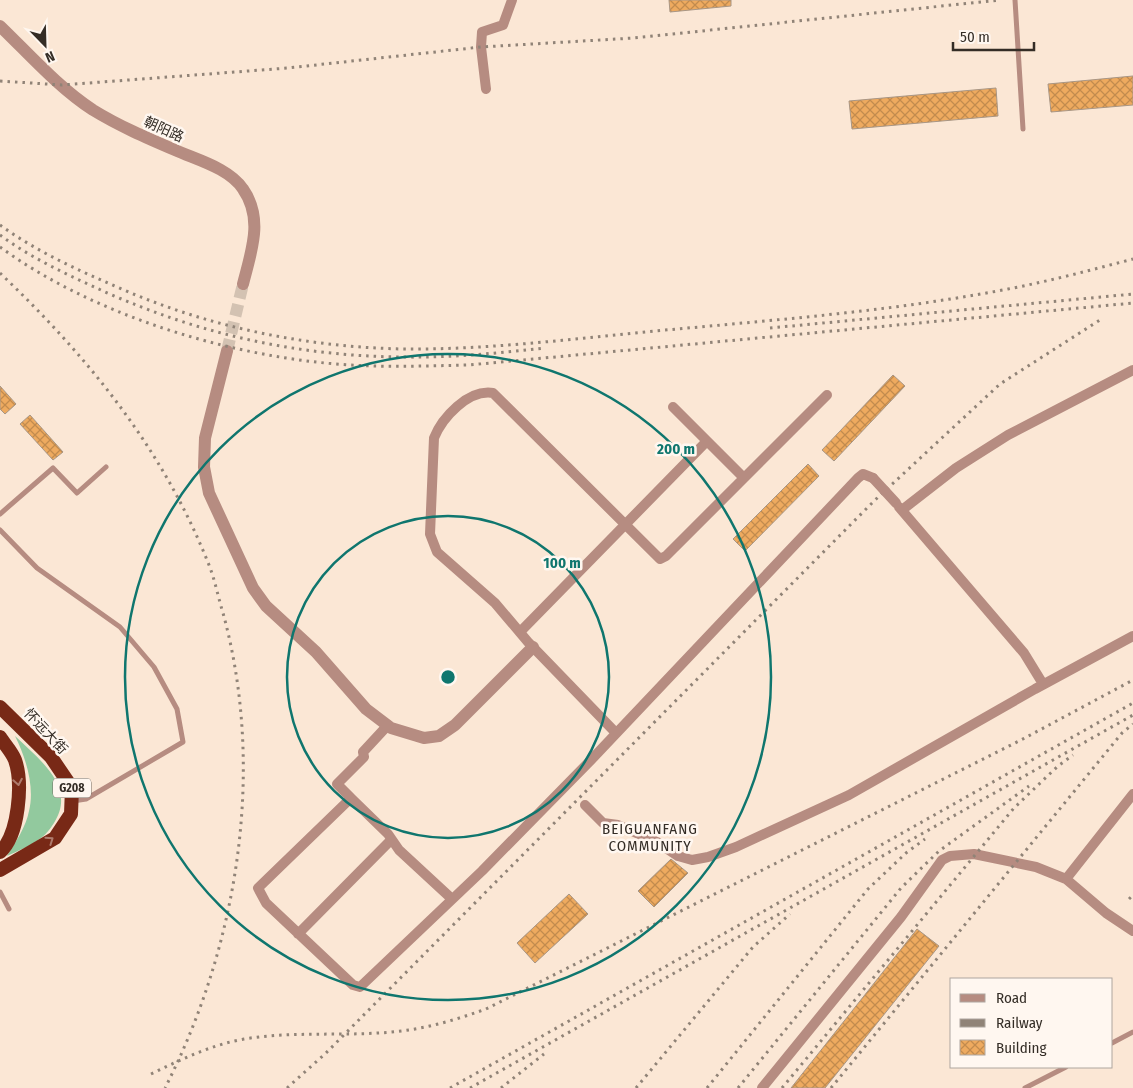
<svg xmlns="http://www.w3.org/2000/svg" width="1133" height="1088" viewBox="0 0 1133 1088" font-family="'Fira Sans Condensed','Noto Sans SC',sans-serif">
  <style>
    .grass { fill: #92c99e }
    .building { fill: url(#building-cross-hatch); stroke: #a89685 }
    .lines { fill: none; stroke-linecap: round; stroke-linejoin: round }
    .tertiary-tunnel { stroke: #d3c2b2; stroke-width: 12; stroke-dasharray: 12 6; stroke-linecap: butt }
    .service { stroke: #b68c81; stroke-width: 5 }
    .minor { stroke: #b68c81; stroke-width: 10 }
    .tertiary { stroke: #b68c81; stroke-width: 12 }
    .trunk { stroke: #782916; stroke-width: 14 }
    .rail { stroke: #908377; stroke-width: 3; stroke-dasharray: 2.5 5; stroke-linecap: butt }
    .minor-bridge { stroke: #b68c81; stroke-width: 10 }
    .oneway { stroke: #ae7b6d }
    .ring { fill: none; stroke: #0f766e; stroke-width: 2.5 }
    .labels { text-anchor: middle; stroke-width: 5; stroke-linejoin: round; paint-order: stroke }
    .shield { fill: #fff7f0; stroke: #716a63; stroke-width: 1 }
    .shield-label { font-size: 12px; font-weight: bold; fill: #342d26 }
    .street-label { font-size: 14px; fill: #342d26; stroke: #fff7f0 }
    .neighbourhood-label { font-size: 15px; letter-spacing: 1px; fill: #342d26; stroke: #fff7f0 }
    .centre { fill: #0f766e; stroke: #fff7f0; stroke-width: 2.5 }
    .ring-label { font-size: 15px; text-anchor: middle; font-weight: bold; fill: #0f766e; stroke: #fff7f0; stroke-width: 5; stroke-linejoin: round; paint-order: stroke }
  </style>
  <defs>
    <pattern id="building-cross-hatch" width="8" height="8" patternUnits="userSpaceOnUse" patternTransform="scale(1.25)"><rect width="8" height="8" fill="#eeaa5f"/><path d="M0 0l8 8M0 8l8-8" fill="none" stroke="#c28b4e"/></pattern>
  </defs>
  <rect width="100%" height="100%" fill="#fbe7d5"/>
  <path class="grass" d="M 15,736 C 39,759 77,787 54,823 C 50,829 45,836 38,840 C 29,847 17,851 7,856 C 15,843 26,827 29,811 C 35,787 26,758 15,736 Z"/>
  <path class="building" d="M 669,0 L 731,0 L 731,6 L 670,12 Z
    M 1133,76 L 1133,105 L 1051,112 L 1048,84 Z
    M 996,88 L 998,116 L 852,129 L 849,101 Z
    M 893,375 L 905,386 L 834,461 L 822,450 Z
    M 0,386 L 16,404 L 5,414 L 0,409 Z
    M 30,415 L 63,452 L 53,460 L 20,424 Z
    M 808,464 L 819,476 L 745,551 L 733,539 Z
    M 671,859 L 688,873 L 654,907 L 638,891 Z
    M 569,894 L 588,914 L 535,963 L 517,943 Z
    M 917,929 L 939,946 L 825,1088 L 791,1088 Z"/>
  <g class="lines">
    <path class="tertiary-tunnel" d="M 227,351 L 243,284"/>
    <path class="service" d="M 1015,0 L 1023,129
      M 0,514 L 53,468 L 77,493 L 106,467
      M 0,530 L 37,568 L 120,627 L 154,667 L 177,709 L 183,742 L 86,799 L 73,801
      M 0,892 L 9,909
      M 1112,1043 L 1133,1032
      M 1025,1088 L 1066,1067"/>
    <path class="minor" d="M 486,89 L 481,47 L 482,32 L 503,25 L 512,0
      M 673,407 L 744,478
      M 899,507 L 1024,653 L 1043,684
      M 902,510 L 956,468 L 1008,435 L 1133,370
      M 520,632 L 707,441
      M 388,725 L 363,752 L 364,757 L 337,784 L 351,798 L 258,888 L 266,903 L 353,985 L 360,987 L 482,871 L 591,760 L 858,478 L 863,474 L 873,478
      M 616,733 L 528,642 L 495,603 L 437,552 L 430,534 L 434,438 C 442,418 468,389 493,393 L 660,559 L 666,556 L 827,395
      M 351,798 L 388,834 L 399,850 L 452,899
      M 585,805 L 603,823 L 618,825 L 657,842 L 678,856 L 692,860 L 708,857 L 736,847 L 849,795 L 1035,689 L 1133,636
      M 1066,879 L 1133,794
      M 298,934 L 391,840
      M 762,1088 L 901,917 L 942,860 L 950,856 L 974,854 L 1036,867 L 1066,879 L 1106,913 L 1133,931"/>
    <path class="tertiary" d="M 0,26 C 30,55 58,87 93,110 C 119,126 147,138 175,150 C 197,160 229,168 243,189 C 264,219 251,252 243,284
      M 227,351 L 205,438 L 204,467 L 209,493 L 253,588 L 266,606 L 316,652 L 366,709 L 391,728 L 424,738 L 439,736 L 455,725 L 533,647"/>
    <path class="trunk" d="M 0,707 L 51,757 L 72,788 L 71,814 L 55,838 L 0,870
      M 0,737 C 5,745 12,752 15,760 C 23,783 19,835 0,852"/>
    <path class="rail" d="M 0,81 L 62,85 L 288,68 L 481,47 L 634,38 L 1000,0
      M 0,225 C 33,249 71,267 108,283 C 200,325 301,347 403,349 C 494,350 586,337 677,329 C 787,319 899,310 1008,289 C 1050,281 1091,270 1133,259
      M 0,235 C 31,258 68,275 103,291 C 199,334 297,356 401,357 C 450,358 498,353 545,348
      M 0,247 C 89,312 215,352 325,363 C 373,368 421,366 469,365 L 1133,303
      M 0,273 C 89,358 163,449 209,565 C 215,580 218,597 223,613 C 266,770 238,945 165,1088
      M 770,328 L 1133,294
      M 1129,899 L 1133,895
      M 151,1074 C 182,1059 211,1045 244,1039 C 299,1030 354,1038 409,1030 C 435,1026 461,1018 486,1009 L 1021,740 L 1133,680
      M 287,1088 L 326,1053 L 874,501 L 1000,384 L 1103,318
      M 450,1088 L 1133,703
      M 470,1088 L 1133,715
      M 501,1088 L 544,1054
      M 636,1088 L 753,947 L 790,914
      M 707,1088 L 868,889 L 906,853 L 925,839
      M 738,1088 L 901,888 L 939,851 L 1029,786
      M 782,1088 L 1014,808 L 1058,766 L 1073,755
      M 831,1088 L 1122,733 L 1133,724"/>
    <path class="minor-bridge" d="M 873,478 L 896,503"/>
  </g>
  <defs><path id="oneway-chevron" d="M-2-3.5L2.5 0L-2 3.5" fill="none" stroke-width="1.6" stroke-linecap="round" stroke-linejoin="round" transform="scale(1.25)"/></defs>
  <g class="oneway">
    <use href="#oneway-chevron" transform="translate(18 782) rotate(80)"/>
    <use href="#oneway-chevron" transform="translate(50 840) rotate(-35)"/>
  </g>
  <g class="ring">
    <circle cx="448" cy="677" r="161"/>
    <circle cx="448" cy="677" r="323"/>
  </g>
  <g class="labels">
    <rect class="shield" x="53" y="778.5" width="38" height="19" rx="4"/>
    <g class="shield-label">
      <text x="72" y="792">G208</text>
    </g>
    <g class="street-label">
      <text transform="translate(164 129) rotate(24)" y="5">朝阳路</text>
      <text transform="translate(46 731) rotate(47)" y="5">怀远大街</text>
    </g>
    <g class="neighbourhood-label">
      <text x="650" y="834">BEIGUANFANG<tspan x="650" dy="17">COMMUNITY</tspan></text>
    </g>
  </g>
  <circle cx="448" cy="677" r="8" class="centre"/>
  <g class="ring-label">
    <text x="676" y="454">200 m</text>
    <text x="562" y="568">100 m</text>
  </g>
  <rect x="950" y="978" width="162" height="90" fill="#fff7f0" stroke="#aea69f"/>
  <rect x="960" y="994" width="25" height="8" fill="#b68c81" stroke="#aea69f"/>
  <text x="996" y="1003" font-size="15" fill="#342d26">Road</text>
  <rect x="960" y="1019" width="25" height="8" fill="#908377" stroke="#aea69f"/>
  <text x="996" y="1028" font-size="15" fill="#342d26">Railway</text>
  <rect x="960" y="1040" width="25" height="15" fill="url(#building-cross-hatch)" stroke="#aea69f"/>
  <text x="996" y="1053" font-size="15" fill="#342d26">Building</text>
  <g transform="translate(45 45) rotate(157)" stroke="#fff7f0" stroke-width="4" paint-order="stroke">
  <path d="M0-4L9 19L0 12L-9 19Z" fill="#342d26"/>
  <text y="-8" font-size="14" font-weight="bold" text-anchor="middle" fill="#342d26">N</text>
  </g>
  <path d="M953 42v8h81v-8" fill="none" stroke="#342d26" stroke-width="2.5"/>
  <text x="960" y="42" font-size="15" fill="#342d26" stroke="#fff7f0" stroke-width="4" paint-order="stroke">50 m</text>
</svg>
